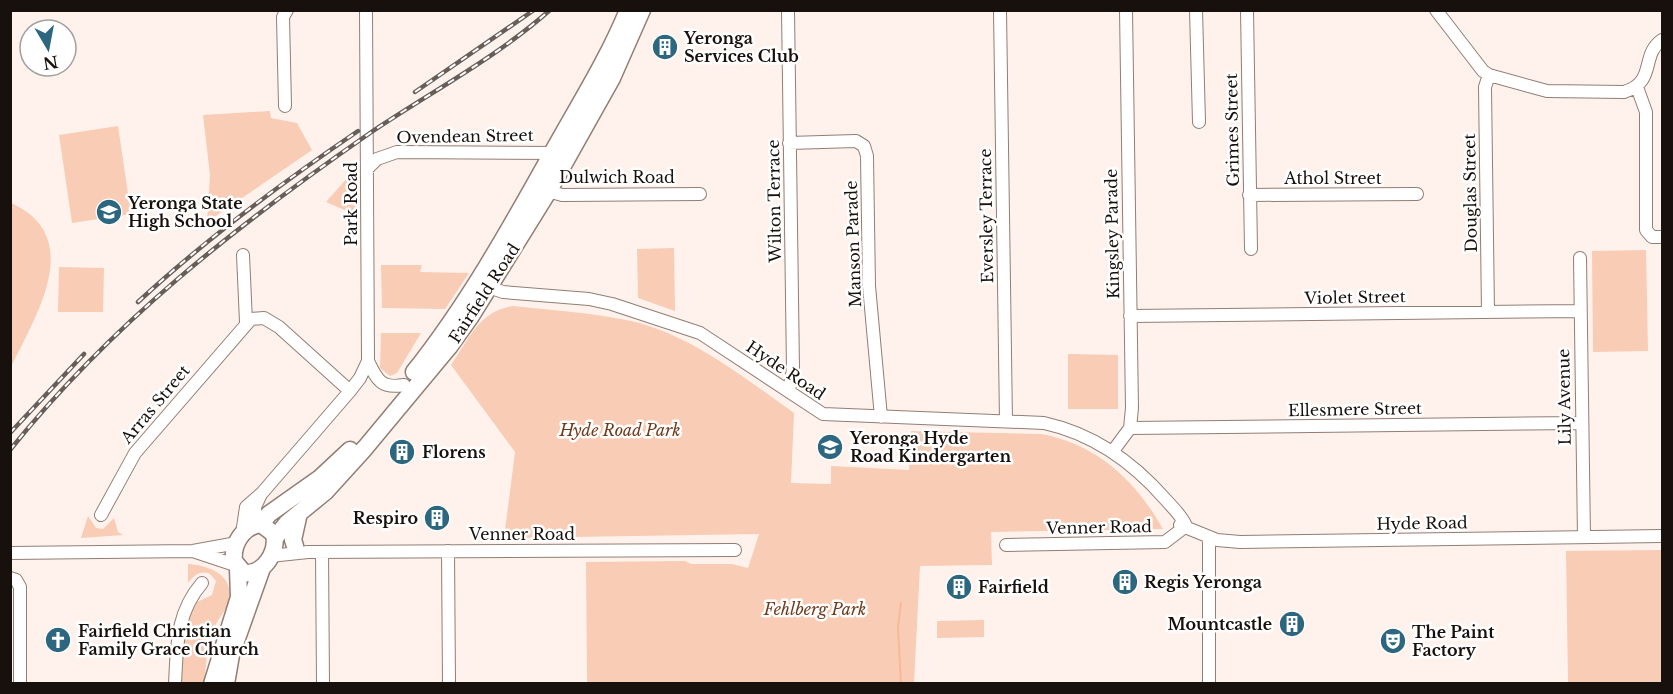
<svg xmlns="http://www.w3.org/2000/svg" width="1673" height="694" viewBox="0 0 1673 694" font-family="'Libre Baskerville',serif">
  <style>
    .green { fill: #f8ccb5 }
    .lines { fill: none; stroke-linecap: round; stroke-linejoin: round }
    .stream { stroke: #fab894; stroke-width: 2 }
    .minor-casing { stroke: #917e75; stroke-width: 14 }
    .major-casing { stroke: #917e75; stroke-width: 19 }
    .minor { stroke: #fff; stroke-width: 12 }
    .major { stroke: #fff; stroke-width: 16 }
    .rail-casing { stroke: #675e5a; stroke-width: 4.5 }
    .rail { stroke: #fff; stroke-width: 2; stroke-dasharray: 7; stroke-linecap: butt }
    .labels { text-anchor: middle; stroke-width: 5; stroke-linejoin: round; paint-order: stroke }
    .poi-label { font-size: 16px; font-weight: bold; fill: #17100c; stroke: #fff; text-anchor: start }
    .street-label { font-size: 16px; fill: #17100c; stroke: #fff }
    .park-label { font-size: 16px; font-style: italic; fill: #703b1b; stroke: #fff }
  </style>
  <rect width="100%" height="100%" fill="#fff2ec"/>
  <path class="green" d="M 270,111 L 271,118 L 297,123 L 312,150 L 207,222 L 210,175 L 203,115 Z
    M 118,126 L 131,214 L 72,223 L 59,135 Z
    M 356,168 L 356,215 L 326,202 Z
    M 11,203 C 87,237 35,317 11,367 Z
    M 674,248 L 675,311 L 638,298 L 637,249 Z
    M 1646,250 L 1648,351 L 1593,352 L 1592,251 Z
    M 381,265 L 422,265 L 420,272 L 469,273 L 445,309 L 382,308 Z
    M 59,267 L 104,268 L 103,312 L 58,312 Z
    M 513,306 C 552,310 593,313 631,321 C 692,335 744,378 794,413 L 791,483 L 831,484 L 831,466 L 909,470 L 911,431 L 1041,434 C 1097,444 1136,481 1163,529 L 991,532 L 992,565 L 920,566 L 914,683 L 587,683 L 586,562 L 685,561 L 691,564 L 732,564 L 748,568 L 759,534 L 504,538 L 515,452 L 451,365 C 469,339 479,311 513,306 Z
    M 381,333 L 421,333 L 397,373 L 390,376 L 380,368 Z
    M 1068,354 L 1118,355 L 1118,409 L 1068,409 Z
    M 88,516 L 96,528 L 103,529 L 114,518 L 118,532 L 123,535 L 81,538 Z
    M 1662,550 L 1662,683 L 1568,683 L 1566,551 Z
    M 188,564 C 208,565 235,575 229,601 C 227,610 217,619 214,629 C 207,647 206,665 204,683 L 182,684 L 183,633 L 195,603 L 212,595 L 216,581 L 210,574 C 199,570 195,575 188,583 Z
    M 984,620 L 984,637 L 937,638 L 937,621 Z"/>
  <g class="lines">
    <path class="stream" d="M 901,684 L 898,627 L 901,603"/>
    <g class="minor-casing">
      <path id="minor" d="M 788,10 L 793,369 L 789,391
        M 1000,10 L 1006,421
        M 1196,10 L 1199,122
        M 1247,10 L 1251,249
        M 1436,10 L 1483,71 L 1489,75 L 1547,91 L 1624,92 C 1657,82 1640,55 1662,40
        M 1637,87 L 1646,112 L 1646,230 L 1652,237 L 1662,237
        M 285,106 L 283,17 L 287,10
        M 789,143 L 856,141 L 864,146 L 867,156 L 869,286 L 881,417
        M 368,168 L 377,159 L 397,152 L 559,153
        M 541,189 L 562,195 L 700,194
        M 1249,195 L 1417,194
        M 243,255 L 246,322
        M 1580,258 L 1584,537
        M 483,285 L 503,292 L 589,299 L 612,304 L 700,333 L 823,414 L 1044,423 C 1094,434 1133,462 1166,500 C 1173,508 1182,516 1186,526
        M 1488,312 L 1485,87 L 1489,75
        M 1130,316 L 1580,311
        M 368,361 C 377,380 381,389 404,385
        M 1130,428 L 1580,423
        M 1113,451 L 1130,428 L 1132,408 L 1126,10
        M 101,515 L 135,453 L 251,319 L 264,318 L 279,327 L 350,391
        M 256,524 L 255,507 L 261,494
        M 1180,525 L 1217,540 L 1240,542 L 1662,536
        M 242,534 L 246,507 L 262,493 L 350,391 L 360,378 L 368,361 L 366,10
        M 1006,545 L 1165,542 L 1186,526
        M 193,551 L 235,565
        M 448,551 L 449,684
        M 322,552 L 323,684
        M 10,553 L 193,551 L 237,543
        M 270,556 L 308,552 L 735,550
        M 10,578 L 16,580 L 20,587 L 20,684
        M 175,684 C 177,646 176,613 202,583
        M 1209,684 L 1209,538"/>
    </g>
    <g class="major-casing">
      <path id="major" d="M 414,372 C 469,303 512,225 555,148 C 580,103 608,59 628,10
        M 261,524 L 269,514 L 320,478 L 350,450
        M 261,524 L 274,534 C 278,552 264,575 244,573 L 234,561 C 232,544 243,526 261,524 Z
        M 275,538 L 287,523 L 325,492 L 365,448 L 449,347 L 471,316 L 548,192 L 612,78 L 642,10
        M 295,546 L 293,540 L 299,513
        M 212,684 L 239,597 L 238,569
        M 226,684 L 231,655 L 262,568"/>
    </g>
    <use href="#minor" class="minor"/>
    <use href="#major" class="major"/>
    <g class="rail-casing">
      <path id="rail" d="M 415,92 L 534,10
        M 138,302 C 207,238 280,184 358,131
        M 10,433 L 84,354
        M 10,450 C 113,322 236,226 370,133 C 429,93 496,58 550,10"/>
    </g>
    <use href="#rail" class="rail"/>
  </g>
  <defs>
    <g id="building-disc" transform="scale(1.35)"><circle r="9.5" fill="#2c667f" stroke="#fff"/><path d="M-4-6H4V6H1V3H-1V6H-4ZM-2.5-4.3h1.7v1.8h-1.7ZM.8-4.3h1.7v1.8H.8ZM-2.5-1h1.7V.8h-1.7ZM.8-1h1.7V.8H.8Z" fill="#fff"/></g>
    <g id="school-disc" transform="scale(1.35)"><circle r="9.5" fill="#2c667f" stroke="#fff"/><path d="M0-5L7-2L0 1L-7-2ZM-4 1L0 2.5L4 1V4Q0 6-4 4Z" fill="#fff"/></g>
    <g id="church-disc" transform="scale(1.35)"><circle r="9.5" fill="#2c667f" stroke="#fff"/><path d="M-1.2-6h2.4v3.5h3.3v2.4h-3.3V6h-2.4V-.1h-3.3v-2.4h3.3Z" fill="#fff"/></g>
    <g id="theatre-disc" transform="scale(1.35)"><circle r="9.5" fill="#2c667f" stroke="#fff"/><path d="M-5-5.5Q0-4 5-5.5V0Q5 5 0 6Q-5 5-5 0ZM-3.3-2.5H-1v1.5H-3.3ZM1-2.5H3.3v1.5H1ZM-2.8 1Q0 5.5 2.8 1Z" fill="#fff"/></g>
  </defs>
  <g fill-rule="evenodd">
    <use href="#building-disc" x="665" y="47"/>
    <use href="#school-disc" x="109" y="212"/>
    <use href="#school-disc" x="830" y="447"/>
    <use href="#building-disc" x="402" y="452"/>
    <use href="#building-disc" x="437" y="518"/>
    <use href="#building-disc" x="1125" y="582"/>
    <use href="#building-disc" x="959" y="587"/>
    <use href="#building-disc" x="1292" y="624"/>
    <use href="#church-disc" x="58" y="640"/>
    <use href="#theatre-disc" x="1393" y="641"/>
  </g>
  <g class="labels">
    <g class="poi-label">
      <text x="684" y="44">Yeronga<tspan x="684" dy="18">Services Club</tspan></text>
      <text x="128" y="209">Yeronga State<tspan x="128" dy="18">High School</tspan></text>
      <text x="850" y="444">Yeronga Hyde<tspan x="850" dy="18">Road Kindergarten</tspan></text>
      <text x="422" y="458">Florens</text>
      <text x="418" y="524" text-anchor="end">Respiro</text>
      <text x="1144" y="588">Regis Yeronga</text>
      <text x="978" y="593">Fairfield</text>
      <text x="1272" y="630" text-anchor="end">Mountcastle</text>
      <text x="78" y="637">Fairfield Christian<tspan x="78" dy="18">Family Grace Church</tspan></text>
      <text x="1412" y="638">The Paint<tspan x="1412" dy="18">Factory</tspan></text>
    </g>
    <g class="street-label">
      <text transform="translate(1232 130) rotate(-91)" y="6">Grimes Street</text>
      <text transform="translate(465 136) rotate(-1)" y="6">Ovendean Street</text>
      <text x="617" y="183">Dulwich Road</text>
      <text x="1333" y="184">Athol Street</text>
      <text transform="translate(1470 193) rotate(-91)" y="6">Douglas Street</text>
      <text transform="translate(774 201) rotate(-91)" y="6">Wilton Terrace</text>
      <text transform="translate(351 204) rotate(-90)" y="6">Park Road</text>
      <text transform="translate(986 216) rotate(-91)" y="6">Eversley Terrace</text>
      <text transform="translate(1112 234) rotate(-91)" y="6">Kingsley Parade</text>
      <text transform="translate(853 244) rotate(-92)" y="6">Manson Parade</text>
      <text transform="translate(484 293) rotate(-57)" y="6">Fairfield Road</text>
      <text transform="translate(1355 297) rotate(-1)" y="6">Violet Street</text>
      <text transform="translate(786 370) rotate(34)" y="6">Hyde Road</text>
      <text transform="translate(1564 397) rotate(-91)" y="6">Lily Avenue</text>
      <text transform="translate(155 404) rotate(-50)" y="6">Arras Street</text>
      <text transform="translate(1355 409) rotate(-1)" y="6">Ellesmere Street</text>
      <text transform="translate(1422 523) rotate(-1)" y="6">Hyde Road</text>
      <text transform="translate(1099 527) rotate(-1)" y="6">Venner Road</text>
      <text x="522" y="540">Venner Road</text>
    </g>
    <g class="park-label">
      <text x="620" y="436">Hyde Road Park</text>
      <text x="815" y="615">Fehlberg Park</text>
    </g>
  </g>
  <rect width="1673" height="694" fill="none" stroke="#17100c" stroke-width="24"/>
  <g transform="translate(48 48) rotate(170)"><circle r="28" fill="#ffffff" stroke="#a29f9e" stroke-width="1.5"/>
  <path d="M0-4.5L10 22L0 15L-10 22Z" fill="#2c667f"/>
  <text y="-9" font-size="16" font-weight="bold" text-anchor="middle" fill="#17100c">N</text>
  </g>
</svg>
